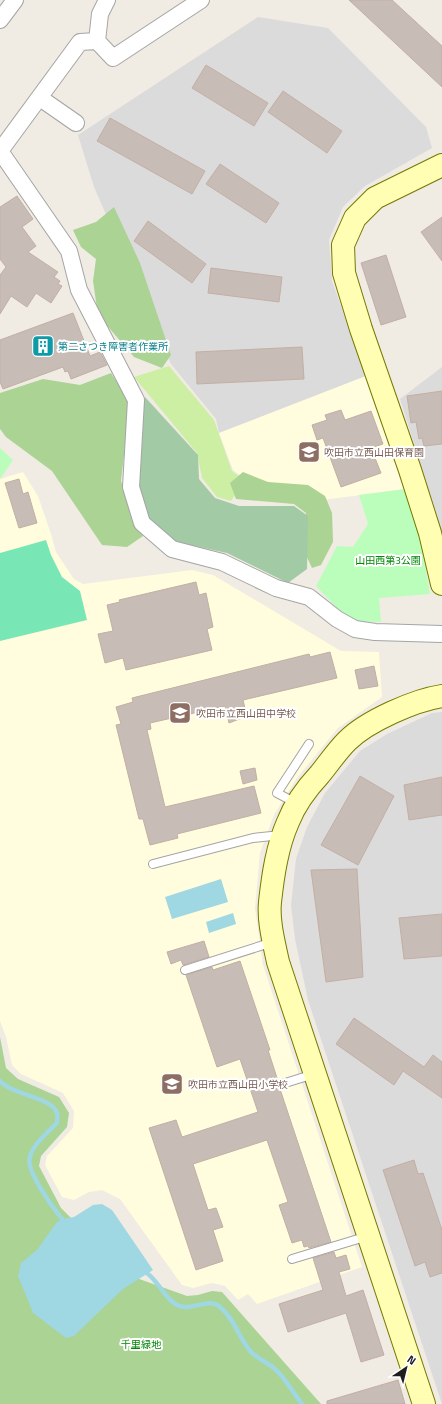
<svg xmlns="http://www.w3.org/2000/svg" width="442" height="1404" viewBox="0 0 442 1404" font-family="'Titillium Web','Noto Sans JP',sans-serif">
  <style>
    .residential { fill: #dcdbdb }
    .education { fill: #fffddd }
    .grass { fill: #cdefa4 }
    .forest { fill: #aad394 }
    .cemetery { fill: #a2cba5 }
    .park { fill: #bbfebc }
    .pitch { fill: #79e7b5 }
    .water { fill: #9fd7e2 }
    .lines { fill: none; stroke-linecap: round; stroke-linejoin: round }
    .stream { stroke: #9fd7e2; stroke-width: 4.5 }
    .building { fill: #c8bcb6; stroke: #c3afa4 }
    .lane-casing { stroke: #a5a5a5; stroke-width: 10 }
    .street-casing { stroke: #a5a5a5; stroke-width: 18 }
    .secondary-casing { stroke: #747a00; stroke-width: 24 }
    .lane { stroke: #fff; stroke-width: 8 }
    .street { stroke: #fff; stroke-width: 16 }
    .secondary { stroke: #fffeb2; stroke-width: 22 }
    .labels { text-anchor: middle; stroke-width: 4; stroke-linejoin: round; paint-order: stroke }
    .culture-label { font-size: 10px; fill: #0d838f; stroke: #fff; text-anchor: start }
    .education-label { font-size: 10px; fill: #785e54; stroke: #fff; text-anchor: start }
    .park-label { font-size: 10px; fill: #018704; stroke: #fff }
  </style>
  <rect width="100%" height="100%" fill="#f0ebe3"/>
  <path class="residential" d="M 258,17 L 328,28 L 426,127 L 432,148 L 365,186 L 343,207 L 329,240 L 332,281 L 366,376 L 219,433 L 216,419 L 171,364 L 94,187 L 78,135 Z
    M 442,367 L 442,533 L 400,399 Z
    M 442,712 L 442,1404 L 308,1000 L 295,939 L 291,905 L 296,859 L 307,827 L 325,793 L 360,751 L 387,734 L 432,713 Z"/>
  <path class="education" d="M 366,376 L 405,489 L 323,500 L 251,483 L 233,470 L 219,433 Z
    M 23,472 L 38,496 L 51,534 L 56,552 L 74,579 L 83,584 L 192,570 L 213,575 L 341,651 L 379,652 L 382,697 L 338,728 L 297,778 L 274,815 L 260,853 L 255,908 L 263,965 L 362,1267 L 257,1304 L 248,1294 L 238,1300 L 225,1286 L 212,1283 L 193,1288 L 182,1285 L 120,1199 L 102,1190 L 89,1192 L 74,1200 L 62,1197 L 45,1165 L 47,1156 L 73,1128 L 74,1111 L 63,1093 L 21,1074 L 12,1065 L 6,1037 L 0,1021 L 0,479 Z"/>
  <path class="grass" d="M 169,366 L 214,420 L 232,471 L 244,480 L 231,501 L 217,497 L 202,478 L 197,453 L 134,377 Z"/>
  <path class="forest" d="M 114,207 L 140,263 L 171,355 L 162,368 L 134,357 L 98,315 L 93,281 L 96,259 L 81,247 L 73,230 L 96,222 Z
    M 111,373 L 130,402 L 121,481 L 143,536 L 127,547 L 102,545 L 52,471 L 6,437 L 0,429 L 0,393 L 43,379 L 80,385 Z
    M 243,472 L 268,482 L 308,485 L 325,496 L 332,513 L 333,542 L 321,565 L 312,568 L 305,553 L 306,513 L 294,504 L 236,499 L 230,483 Z
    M 0,1037 L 6,1068 L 18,1079 L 59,1097 L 69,1113 L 67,1127 L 41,1156 L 39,1166 L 61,1208 L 128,1275 L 187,1296 L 198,1295 L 212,1291 L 222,1292 L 321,1404 L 0,1404 Z"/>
  <path class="cemetery" d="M 145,397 L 198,455 L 199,479 L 215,498 L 239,506 L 294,506 L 308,516 L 307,569 L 288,583 L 227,553 L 177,542 L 147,518 L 138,484 L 142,412 Z"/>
  <path class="park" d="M 0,448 L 13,460 L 0,479 Z
    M 405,489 L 421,542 L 430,594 L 379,598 L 381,622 L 355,621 L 337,608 L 316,586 L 337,546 L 353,547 L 368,524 L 359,495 Z"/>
  <path class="pitch" d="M 46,540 L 51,555 L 62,577 L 80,591 L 87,620 L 0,641 L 0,553 Z"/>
  <path class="water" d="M 221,879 L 228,902 L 172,919 L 165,897 Z
    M 233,913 L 236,924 L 209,933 L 206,922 Z
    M 102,1204 L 112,1210 L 153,1270 L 123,1289 L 74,1336 L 66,1338 L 33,1313 L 18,1276 L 21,1263 L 37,1250 L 56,1223 L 62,1219 L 74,1217 L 93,1205 Z"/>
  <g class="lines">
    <path class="stream" d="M 0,1081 C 12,1095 52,1097 57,1113 C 58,1116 57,1120 57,1123 C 48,1132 33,1144 30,1157 C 25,1170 53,1208 62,1219
      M 148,1274 C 160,1283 169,1307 185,1307 C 196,1308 210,1298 220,1307 C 234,1318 239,1338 251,1352 C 258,1359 269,1363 276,1370 C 286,1379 293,1393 302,1404"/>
  </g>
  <path class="building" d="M 349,0 L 392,0 L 442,46 L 442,87 Z
    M 206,65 L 268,103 L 254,126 L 192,88 Z
    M 283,91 L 342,131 L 327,153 L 268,112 Z
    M 110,118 L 205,171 L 192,194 L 97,141 Z
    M 220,164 L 279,203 L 266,223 L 206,184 Z
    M 17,196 L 33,219 L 22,227 L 36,246 L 28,252 L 58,272 L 54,277 L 60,281 L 58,284 L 62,286 L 51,303 L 36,293 L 27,307 L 11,296 L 0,314 L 0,275 L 6,267 L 0,259 L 0,207 Z
    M 442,217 L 442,261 L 421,232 Z
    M 148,221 L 206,264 L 192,283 L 134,241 Z
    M 386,255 L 406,317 L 381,325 L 361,263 Z
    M 211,268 L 282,277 L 279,302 L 208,293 Z
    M 73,313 L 90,356 L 100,352 L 107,365 L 71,379 L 68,371 L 65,372 L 63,367 L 3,389 L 0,382 L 0,340 Z
    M 302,347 L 304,379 L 197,384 L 196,352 Z
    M 442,391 L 442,444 L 424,446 L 422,438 L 419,439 L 416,422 L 411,423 L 407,396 Z
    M 341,410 L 345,420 L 371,411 L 383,444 L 371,448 L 381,473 L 341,487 L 323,438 L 317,440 L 312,425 L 327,420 L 325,415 Z
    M 19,479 L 23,494 L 28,492 L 37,523 L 19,528 L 5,483 Z
    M 196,582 L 199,595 L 206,593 L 213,627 L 207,629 L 212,650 L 126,670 L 123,658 L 105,663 L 98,634 L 113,631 L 107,605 L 120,602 L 119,600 Z
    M 330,652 L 337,678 L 243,700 L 247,716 L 229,723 L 225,706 L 150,723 L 151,729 L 147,730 L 165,807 L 254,786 L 261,813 L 177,834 L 178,838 L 150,845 L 143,819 L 139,819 L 116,725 L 121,724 L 116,707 L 133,702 L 132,698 L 309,654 L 310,657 Z
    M 374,666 L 378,686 L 359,689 L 355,670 Z
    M 255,768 L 257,780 L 243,784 L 240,771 Z
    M 360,776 L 394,796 L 358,865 L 321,845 Z
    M 442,777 L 442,815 L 409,820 L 404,785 Z
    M 357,869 L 363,977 L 326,982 L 311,870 Z
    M 442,914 L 442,956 L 404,959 L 399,918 Z
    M 204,941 L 209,957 L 183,965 L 181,960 L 171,964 L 167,952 Z
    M 240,961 L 270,1050 L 268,1050 L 278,1081 L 277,1086 L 280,1089 L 331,1242 L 309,1248 L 308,1246 L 304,1247 L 302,1240 L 292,1243 L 279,1205 L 288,1202 L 267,1140 L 193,1164 L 208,1210 L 216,1208 L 223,1227 L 213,1230 L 223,1261 L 196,1270 L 149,1128 L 176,1120 L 182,1137 L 258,1112 L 240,1059 L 217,1067 L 186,975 L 212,967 L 213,970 Z
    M 354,1018 L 424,1067 L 433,1055 L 442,1062 L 442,1098 L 403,1071 L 394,1085 L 336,1044 Z
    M 414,1160 L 418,1174 L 423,1173 L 442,1230 L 442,1273 L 430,1277 L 425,1262 L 415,1266 L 383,1170 Z
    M 334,1252 L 336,1258 L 346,1255 L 350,1269 L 339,1272 L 346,1296 L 363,1290 L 384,1355 L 361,1362 L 346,1313 L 288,1332 L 279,1304 L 323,1290 L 313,1258 Z
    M 398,1380 L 405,1404 L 327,1404 L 327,1401 Z"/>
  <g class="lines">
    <g class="lane-casing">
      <path id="lane" d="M 296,803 L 277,793 L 309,744
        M 153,864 L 253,838 L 281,835
        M 185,970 L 273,942
        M 282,1084 L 314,1074
        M 292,1259 L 368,1236"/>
    </g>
    <g class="street-casing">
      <path id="street" d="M 107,0 L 100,14 L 97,41 L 113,58 L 201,0
        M 0,20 L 15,0
        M 40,98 L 76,123
        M 0,151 L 69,251 L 79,290 L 136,400 L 131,487 L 142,523 L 172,549 L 222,562 L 276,588 L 309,597 L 337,619 L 355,629 L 375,632 L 442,634
        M 0,151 L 80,42 L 97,41"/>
    </g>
    <g class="secondary-casing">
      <path id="secondary" d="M 442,165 L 375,198 L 355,218 L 343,245 L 344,273 L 361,329 L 410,470 L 430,533 L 442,584
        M 424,1404 L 278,962 C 274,943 268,921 270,902 C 273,875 277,847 288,822 C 295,804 307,788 320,774 C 329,763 337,751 347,741 C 367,721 415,700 442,696"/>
    </g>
    <use href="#lane" class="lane"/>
    <use href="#street" class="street"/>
    <use href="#secondary" class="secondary"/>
  </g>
  <defs>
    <g id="building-square" transform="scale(1.15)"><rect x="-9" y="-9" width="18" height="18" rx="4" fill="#0f9aa8" stroke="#fff"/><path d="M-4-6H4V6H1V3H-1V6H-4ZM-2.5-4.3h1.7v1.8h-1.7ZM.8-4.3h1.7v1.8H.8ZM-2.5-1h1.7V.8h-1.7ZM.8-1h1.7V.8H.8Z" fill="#fff"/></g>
    <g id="school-square" transform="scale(1.15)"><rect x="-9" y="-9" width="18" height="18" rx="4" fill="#8d6e63" stroke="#fff"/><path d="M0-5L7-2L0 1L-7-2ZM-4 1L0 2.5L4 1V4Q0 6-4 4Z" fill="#fff"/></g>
  </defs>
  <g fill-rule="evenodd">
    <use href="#building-square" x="43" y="346"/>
    <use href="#school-square" x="309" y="452"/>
    <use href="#school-square" x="180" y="713"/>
    <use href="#school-square" x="172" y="1084"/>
  </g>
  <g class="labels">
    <g class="culture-label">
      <text x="58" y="350">第二さつき障害者作業所</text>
    </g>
    <g class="education-label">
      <text x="324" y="456">吹田市立西山田保育園</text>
      <text x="196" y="717">吹田市立西山田中学校</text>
      <text x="188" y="1088">吹田市立西山田小学校</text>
    </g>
    <g class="park-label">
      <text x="388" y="564">山田西第3公園</text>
      <text x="141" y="1348">千里緑地</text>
    </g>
  </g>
  <g transform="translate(406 1368) rotate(35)" stroke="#ffffff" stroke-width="3" paint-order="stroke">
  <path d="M0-3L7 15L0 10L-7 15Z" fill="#1e1e1e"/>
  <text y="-6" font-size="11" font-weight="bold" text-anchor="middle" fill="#1e1e1e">N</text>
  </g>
</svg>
